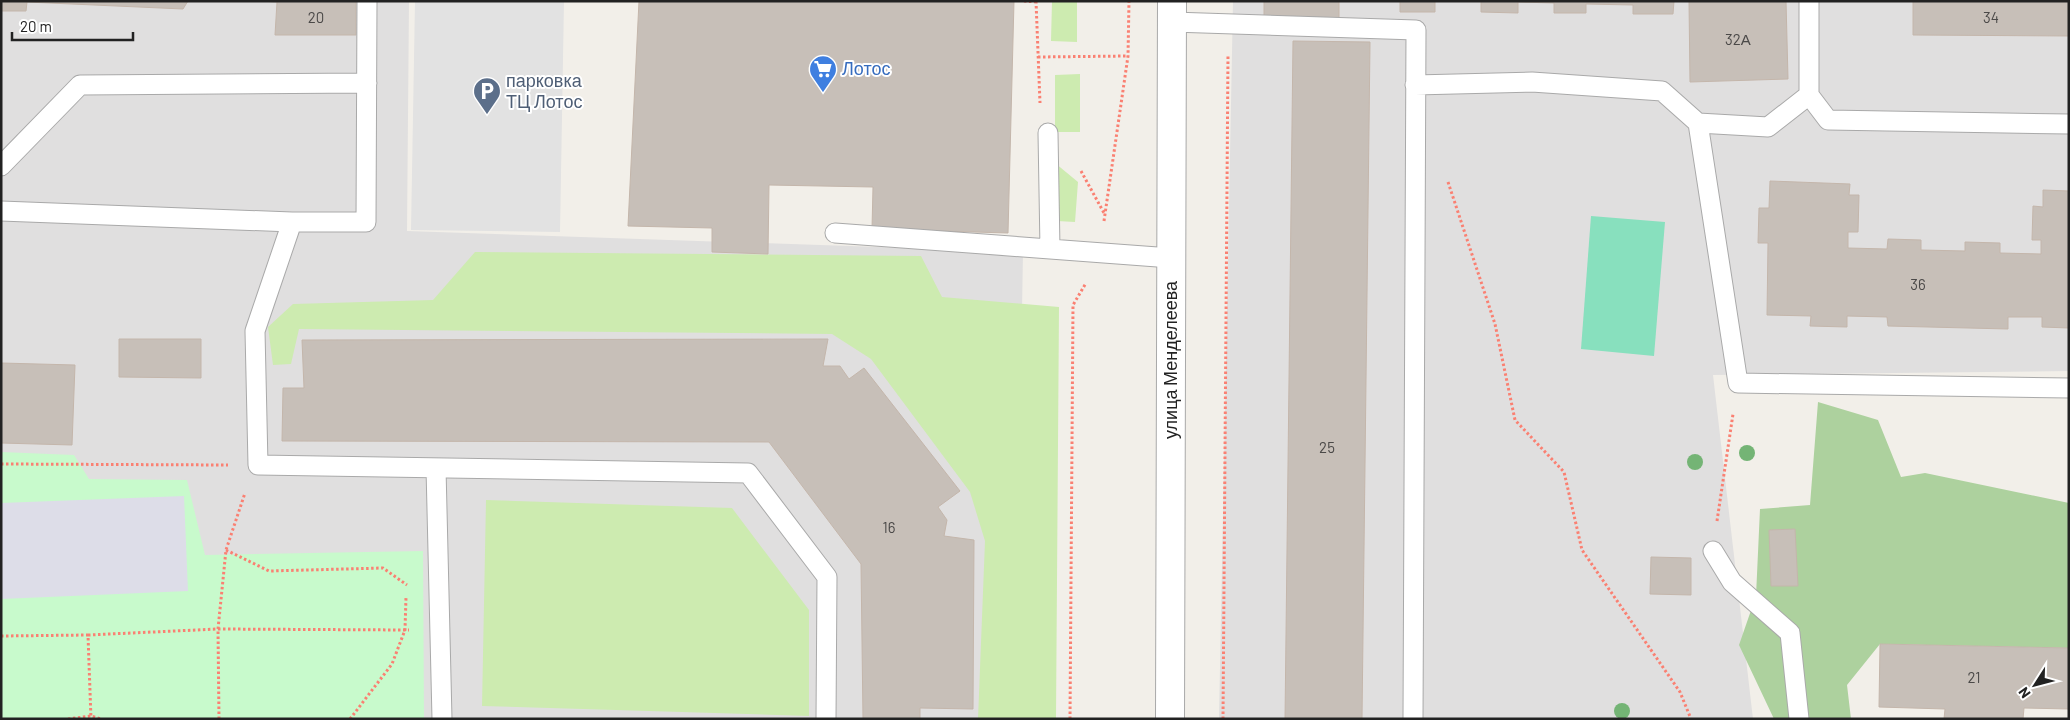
<svg xmlns="http://www.w3.org/2000/svg" width="2070" height="720" viewBox="0 0 2070 720" font-family="Barlow,sans-serif">
  <style>
    .residential { fill: #e0dfdf }
    .grass { fill: #cdebb0 }
    .forest { fill: #add19e }
    .park { fill: #c8facc }
    .pitch { fill: #88e0be }
    .parking { fill: #e2e2e2 }
    .plaza { fill: #dddde8 }
    .building { fill: #c7bfb8; stroke: #c4b6ab }
    .lines { fill: none; stroke-linecap: round; stroke-linejoin: round }
    .lane-casing { stroke: #a9a9a9; stroke-width: 21 }
    .street-casing { stroke: #a9a9a9; stroke-width: 30 }
    .path { stroke: #fa8072; stroke-width: 3; stroke-dasharray: 2.5 2.5; stroke-linecap: butt }
    .lane { stroke: #fff; stroke-width: 19 }
    .street { stroke: #fff; stroke-width: 28 }
    .tree { fill: #74b475 }
    .labels { text-anchor: middle; stroke-width: 4; stroke-linejoin: round; paint-order: stroke }
    .number-label { font-size: 15px; fill: #4b4948 }
    .shop-label { font-size: 18px; fill: #366cbe; stroke: #fff; text-anchor: start }
    .service-label { font-size: 18px; fill: #4e5e75; stroke: #fff; text-anchor: start }
    .street-label { font-size: 18px; fill: #222; stroke: #fff }
  </style>
  <rect width="100%" height="100%" fill="#f2efe9"/>
  <path class="residential" d="M 1,1 L 409,1 L 407,231 L 1023,252 L 1015,719 L 1,719 Z
    M 1233,1 L 2069,1 L 2069,371 L 1713,375 L 1753,719 L 1219,719 Z"/>
  <path class="grass" d="M 1052,1 L 1077,1 L 1077,42 L 1051,41 Z
    M 1080,74 L 1080,132 L 1055,132 L 1055,75 Z
    M 1055,163 L 1078,182 L 1075,222 L 1057,221 Z
    M 475,252 L 921,256 L 942,297 L 1059,307 L 1056,719 L 978,719 L 985,541 L 970,492 L 871,359 L 832,334 L 299,329 L 291,364 L 273,365 L 268,327 L 293,304 L 433,300 Z
    M 486,500 L 732,508 L 809,610 L 809,716 L 482,706 Z"/>
  <path class="forest" d="M 1818,402 L 1878,420 L 1901,477 L 1925,473 L 2069,503 L 2069,648 L 1880,644 L 1847,685 L 1851,719 L 1774,719 L 1739,645 L 1756,596 L 1760,509 L 1810,505 Z"/>
  <path class="park" d="M 1,452 L 74,455 L 89,479 L 187,480 L 205,555 L 423,551 L 424,719 L 1,719 Z"/>
  <path class="pitch" d="M 1591,216 L 1665,222 L 1654,356 L 1581,349 Z"/>
  <path class="parking" d="M 415,1 L 564,1 L 560,232 L 411,230 Z"/>
  <path class="plaza" d="M 184,496 L 188,591 L 1,599 L 1,503 Z"/>
  <path class="building" d="M 1,1 L 188,1 L 183,9 L 27,2 L 26,11 L 1,11 Z
    M 260,1 L 356,1 L 356,35 L 275,35 L 277,2 Z
    M 639,1 L 1014,1 L 1008,233 L 872,229 L 873,187 L 769,185 L 768,254 L 712,252 L 712,228 L 628,226 Z
    M 1264,1 L 1339,1 L 1339,28 L 1264,25 Z
    M 1400,1 L 1435,1 L 1435,12 L 1400,12 Z
    M 1481,1 L 1674,1 L 1673,14 L 1633,14 L 1633,5 L 1586,4 L 1586,13 L 1554,13 L 1554,3 L 1518,2 L 1518,13 L 1481,12 Z
    M 1689,1 L 1786,1 L 1788,79 L 1690,82 Z
    M 1913,1 L 2069,1 L 2069,36 L 1913,35 Z
    M 1293,41 L 1370,42 L 1362,719 L 1285,719 Z
    M 1770,181 L 1850,184 L 1849,195 L 1859,195 L 1858,232 L 1848,232 L 1848,248 L 1887,249 L 1888,239 L 1921,240 L 1921,250 L 1965,251 L 1965,242 L 2000,243 L 2000,253 L 2041,254 L 2041,240 L 2032,240 L 2033,206 L 2043,207 L 2043,190 L 2069,191 L 2069,328 L 2042,327 L 2042,317 L 2008,317 L 2008,329 L 1888,326 L 1887,317 L 1847,316 L 1847,327 L 1810,326 L 1811,316 L 1767,315 L 1768,243 L 1758,243 L 1759,208 L 1769,208 Z
    M 119,339 L 201,339 L 201,378 L 119,377 Z
    M 828,339 L 823,366 L 840,366 L 849,379 L 864,368 L 960,491 L 938,507 L 947,520 L 944,536 L 974,540 L 973,709 L 920,708 L 920,719 L 863,719 L 861,564 L 769,442 L 282,441 L 283,388 L 304,388 L 302,340 Z
    M 1,363 L 75,365 L 72,445 L 1,443 Z
    M 1795,529 L 1798,586 L 1771,586 L 1769,530 Z
    M 1651,557 L 1691,558 L 1691,595 L 1650,594 Z
    M 1880,644 L 2069,648 L 2069,709 L 2024,708 L 2023,719 L 1944,719 L 1945,709 L 1879,707 Z"/>
  <g class="lines">
    <g class="lane-casing">
      <path id="lane" d="M 367,1 L 366,222 L 292,222 L 255,331 L 258,465 L 748,473 L 827,577 L 826,719
        M 1809,1 L 1809,95 L 1828,120 L 2069,124
        M 1172,22 L 1416,30 L 1413,719
        M 1415,85 L 1532,82 L 1662,91 L 1698,123 L 1768,127 L 1809,95
        M 1698,123 L 1738,383 L 2069,388
        M 1048,133 L 1050,249
        M 1,166 L 80,85 L 367,83
        M 1,211 L 292,222
        M 835,233 L 1171,258
        M 436,468 L 442,719
        M 1713,551 L 1732,582 L 1790,633 L 1799,719"/>
    </g>
    <g class="street-casing">
      <path id="street" d="M 1170,719 L 1172,1"/>
    </g>
    <path class="path" d="M 1024,1 L 1036,2
      M 1036,1 L 1040,103
      M 1038,57 L 1128,56
      M 1081,171 L 1104,213
      M 1448,182 L 1495,324 L 1515,420 L 1564,472 L 1582,550 L 1680,692 L 1691,719
      M 1104,221 L 1128,56 L 1129,1
      M 1,464 L 228,465
      M 1717,521 L 1733,414
      M 226,550 L 269,571 L 383,568 L 407,585
      M 88,635 L 218,629 L 226,550 L 245,493
      M 1,636 L 88,635 L 91,719
      M 68,719 L 91,716 L 101,719
      M 219,719 L 218,629 L 409,630
      M 350,719 L 392,664 L 405,630 L 406,597
      M 1070,719 L 1073,305 L 1086,283
      M 1223,719 L 1228,54"/>
    <use href="#lane" class="lane"/>
    <use href="#street" class="street"/>
  </g>
  <g class="tree">
    <circle cx="1747" cy="453" r="8"/>
    <circle cx="1695" cy="462" r="8"/>
    <circle cx="1622" cy="711" r="8"/>
  </g>
  <defs>
    <g id="supermarket-pin" transform="scale(1.4375)"><path d="M0 17L-7.5 6A9.5 9.5 0 1 1 7.5 6Z" fill="#3f7fe0" stroke="#fff"/><path d="M-6-5.5h2.5l.6 2H6L4.5 2H-2.5L-4.4-4H-6ZM-1.5 3.2a1.3 1.3 0 1 0 .1 0ZM3 3.2a1.3 1.3 0 1 0 .1 0Z" fill="#fff"/></g>
    <g id="parking-pin" transform="scale(1.4375)"><path d="M0 17L-7.5 6A9.5 9.5 0 1 1 7.5 6Z" fill="#5c6f8a" stroke="#fff"/><path d="M-3.5-5.5H1a3.5 3.5 0 0 1 0 7H-1V5.5H-3.5ZM-1-3.4V-.6H.8a1.4 1.4 0 0 0 0-2.8Z" fill="#fff"/></g>
  </defs>
  <g fill-rule="evenodd">
    <use href="#supermarket-pin" x="823" y="69"/>
    <use href="#parking-pin" x="487" y="91"/>
  </g>
  <g class="labels">
    <g class="number-label">
      <text x="316" y="23">20</text>
      <text x="1991" y="23">34</text>
      <text x="1738" y="45">32А</text>
      <text x="1918" y="290">36</text>
      <text x="1327" y="453">25</text>
      <text x="889" y="533">16</text>
      <text x="1974" y="683">21</text>
    </g>
    <g class="shop-label">
      <text x="842" y="75">Лотос</text>
    </g>
    <g class="service-label">
      <text x="506" y="87">парковка<tspan x="506" dy="21">ТЦ Лотос</tspan></text>
    </g>
    <g class="street-label">
      <text transform="translate(1171 360) rotate(-90)" y="6">улица Менделеева</text>
    </g>
  </g>
  <rect width="2070" height="720" fill="none" stroke="#222222" stroke-width="5"/>
  <g transform="translate(2035 685) rotate(234)" stroke="#ffffff" stroke-width="4" paint-order="stroke">
  <path d="M0-4L9 19L0 12L-9 19Z" fill="#222222"/>
  <text y="-8" font-size="14" font-weight="bold" text-anchor="middle" fill="#222222">N</text>
  </g>
  <path d="M12 32v8h121v-8" fill="none" stroke="#222222" stroke-width="2.5"/>
  <text x="20" y="32" font-size="15" fill="#222222" stroke="#ffffff" stroke-width="4" paint-order="stroke">20 m</text>
</svg>
